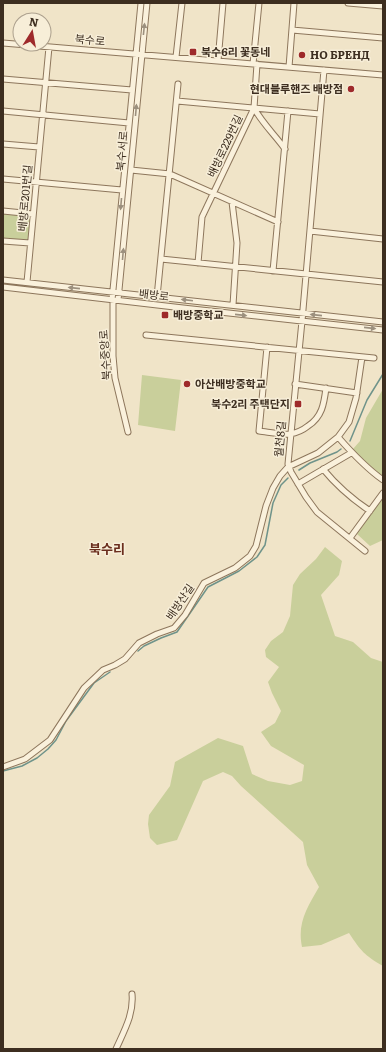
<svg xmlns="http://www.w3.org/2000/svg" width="386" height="1052" viewBox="0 0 386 1052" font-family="Literata,'Noto Sans KR',serif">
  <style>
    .green { fill: #c9cf9b }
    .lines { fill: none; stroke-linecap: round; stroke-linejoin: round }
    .stream { stroke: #6f938a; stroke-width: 1.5 }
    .minor-casing { stroke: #8d765c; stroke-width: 7 }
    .minor { stroke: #faf1dc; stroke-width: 5 }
    .oneway { fill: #9c907e }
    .poi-dot { fill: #9e2a2b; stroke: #f7eed8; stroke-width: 1.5 }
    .labels { text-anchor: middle; stroke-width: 3; stroke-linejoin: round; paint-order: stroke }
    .street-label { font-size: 11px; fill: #3d2e20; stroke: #f7eed8 }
    .poi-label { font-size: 11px; font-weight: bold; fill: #3d2e20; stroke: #f7eed8; text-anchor: start }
    .quarter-label { font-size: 13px; font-weight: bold; fill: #6b2e1e; stroke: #f7eed8 }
  </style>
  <rect width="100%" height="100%" fill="#f0e4c8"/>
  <path class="green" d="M 3,212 L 34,215 L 32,243 L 3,241 Z
    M 142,375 L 181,380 L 175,431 L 138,425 Z
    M 383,389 L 383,477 L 372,469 L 353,449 L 360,441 L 366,418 Z
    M 383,497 L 383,540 L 370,546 L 357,534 Z
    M 325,547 L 342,561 L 339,575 L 321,595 L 335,636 L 353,642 L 371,658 L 383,662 L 383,966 C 364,955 361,951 349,933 L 321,945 L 302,947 C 297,923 307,908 319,887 L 307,865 L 303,842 L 241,786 L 232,776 L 223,772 L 203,781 L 177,840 L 157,845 L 150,838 L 148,824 L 149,815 L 170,786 L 175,762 L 218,738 L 243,746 L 252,774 L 268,781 L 290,785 L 302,781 L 304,765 L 271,746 L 261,732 L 275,723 L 281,711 L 272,693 L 268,682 L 279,667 L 266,657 L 265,650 L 271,641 L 283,632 L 290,616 L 293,585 L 300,574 L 316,559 Z"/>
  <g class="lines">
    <path class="stream" d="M 350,441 L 367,400 L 383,374
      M 299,470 L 310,463 L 337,452 L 341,449
      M 138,651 L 144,646 L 161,638 L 177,632 L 208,587 L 239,571 L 257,557 L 265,545 L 273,503 L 281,485 L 288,478
      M 3,771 L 22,766 L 37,758 L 48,749 L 56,740 L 66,721 L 94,683 L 110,672"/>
    <g class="minor-casing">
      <path id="minor" d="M 348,3 L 383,6
        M 292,30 L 383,38
        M 3,43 L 383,75
        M 176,57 L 182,3
        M 218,61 L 223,3
        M 253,64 L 259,3
        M 289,67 L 294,3
        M 324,70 L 302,321 L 288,464 L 291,472 L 306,497 L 317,512 L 365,551
        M 3,79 L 132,90
        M 177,101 L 320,114
        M 254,108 C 262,123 275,135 285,149
        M 3,111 L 129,123
        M 3,144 L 39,147
        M 131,170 L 170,174 L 278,222
        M 3,179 L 122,190
        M 232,202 L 237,243 L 233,305
        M 3,211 L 33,214
        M 310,231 L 383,239
        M 3,241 L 30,243
        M 161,259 L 383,282
        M 198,263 L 202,217 L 254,108 L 257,64
        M 273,271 L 288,111
        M 3,280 L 383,322
        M 27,282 L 49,47
        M 3,287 L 183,308 L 383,330
        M 157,297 L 178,84
        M 112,300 L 141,3
        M 113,300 L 113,356 L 115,378 L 128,432
        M 118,300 L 147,3
        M 146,335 L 374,358
        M 267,347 L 259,431 C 268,432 282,435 290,434 C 296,433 303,430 308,426 C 322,417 324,404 326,388
        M 295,384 L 357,393
        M 338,437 C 352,453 366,468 383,480
        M 323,469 C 337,486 352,499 370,511
        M 298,484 L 351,453
        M 350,538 L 383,493
        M 3,767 L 25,759 L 50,740 L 84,688 L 103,670 L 115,665 L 125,659 L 139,643 L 157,634 L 174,628 L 185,615 L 204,583 L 235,568 L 250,556 L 256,546 L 266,506 L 273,488 L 280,476 L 288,467 L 318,453 L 338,437 L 349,422 L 356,398 L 362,357
        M 116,1049 C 124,1031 134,1014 132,994"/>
    </g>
    <use href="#minor" class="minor"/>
  </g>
  <defs><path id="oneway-solid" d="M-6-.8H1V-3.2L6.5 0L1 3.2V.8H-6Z"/></defs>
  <g class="oneway">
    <use href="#oneway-solid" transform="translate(144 29) rotate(-84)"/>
    <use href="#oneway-solid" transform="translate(136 110) rotate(-85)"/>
    <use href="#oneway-solid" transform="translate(121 204) rotate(95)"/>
    <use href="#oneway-solid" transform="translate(123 254) rotate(-85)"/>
    <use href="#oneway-solid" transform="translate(74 288) rotate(-174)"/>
    <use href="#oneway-solid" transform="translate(187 300) rotate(-173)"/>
    <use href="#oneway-solid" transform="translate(241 315) rotate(6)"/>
    <use href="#oneway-solid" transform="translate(316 315) rotate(-174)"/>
    <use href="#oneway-solid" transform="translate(370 328) rotate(6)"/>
  </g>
  <g class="poi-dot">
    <rect x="189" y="48" width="8" height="8" rx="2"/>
    <circle cx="302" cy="55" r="4"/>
    <circle cx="351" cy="89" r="4"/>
    <rect x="161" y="311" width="8" height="8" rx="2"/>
    <circle cx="187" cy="384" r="4"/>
    <rect x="294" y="400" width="8" height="8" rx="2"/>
  </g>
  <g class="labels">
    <g class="street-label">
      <text transform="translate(90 40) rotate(5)" y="4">북수로</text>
      <text transform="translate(225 146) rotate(-65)" y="4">배방로229번길</text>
      <text transform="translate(122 151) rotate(-85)" y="4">북수서로</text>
      <text transform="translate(25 198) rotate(-85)" y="4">배방로201번길</text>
      <text transform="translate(154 295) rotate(7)" y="4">배방로</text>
      <text transform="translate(105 355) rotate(-94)" y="4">북수중앙로</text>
      <text transform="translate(280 439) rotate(-85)" y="4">월천8길</text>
      <text transform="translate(180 602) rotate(-56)" y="4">배방산길</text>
    </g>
    <g class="poi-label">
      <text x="201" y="56">북수6리 꽃동네</text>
      <text x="310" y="59">НО БРЕНД</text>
      <text x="343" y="93" text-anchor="end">현대블루핸즈 배방점</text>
      <text x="173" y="319">배방중학교</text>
      <text x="195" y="388">아산배방중학교</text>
      <text x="290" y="408" text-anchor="end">북수2리 주택단지</text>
    </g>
    <g class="quarter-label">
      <text x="107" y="554">북수리</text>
    </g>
  </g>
  <rect width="386" height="1052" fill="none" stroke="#3d2e20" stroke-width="8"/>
  <g transform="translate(32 32) rotate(11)"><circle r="19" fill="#f7eed8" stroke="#ada18e"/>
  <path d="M0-3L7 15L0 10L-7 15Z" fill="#9e2a2b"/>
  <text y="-6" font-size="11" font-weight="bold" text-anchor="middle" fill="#3d2e20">N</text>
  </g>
</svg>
